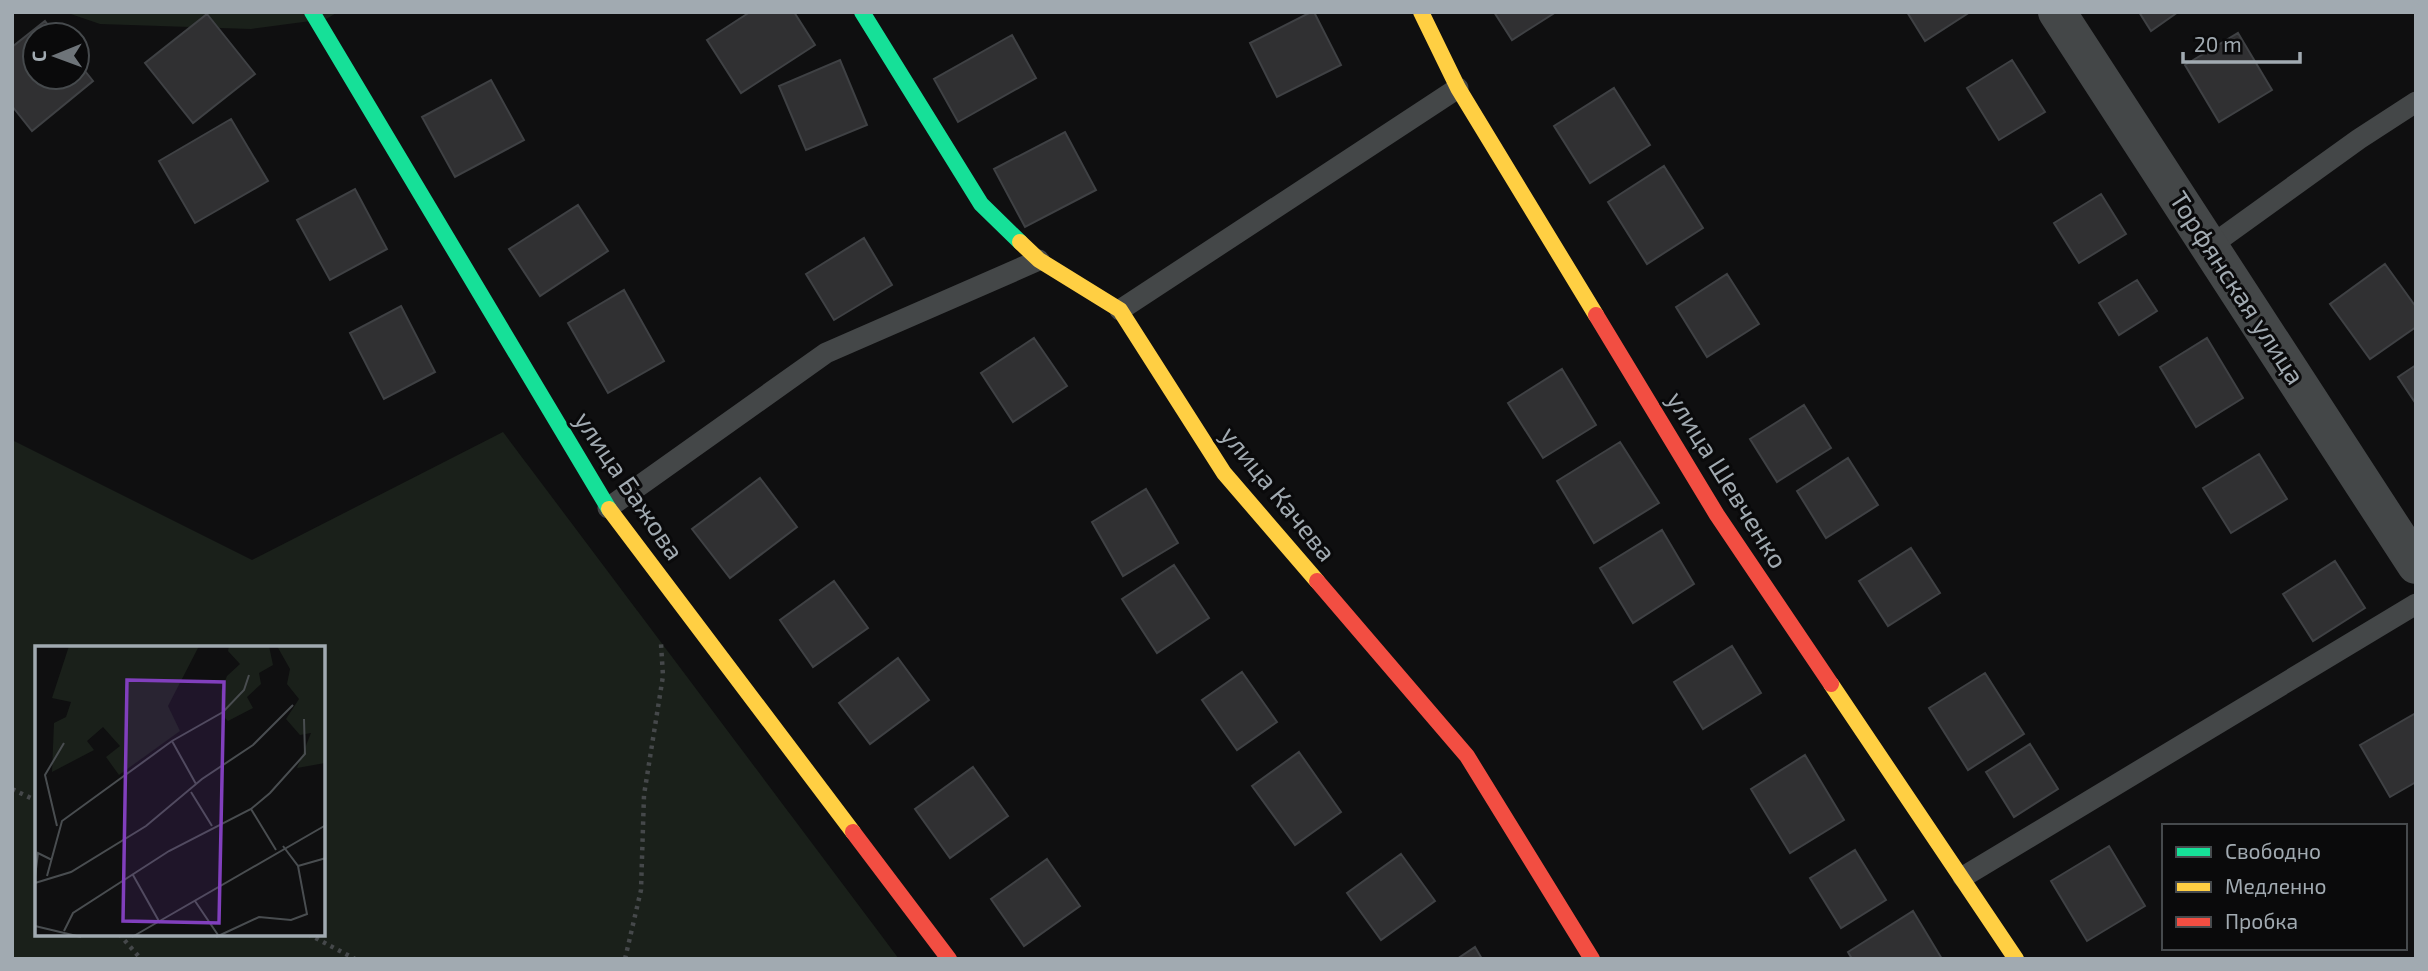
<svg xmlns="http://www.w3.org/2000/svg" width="2428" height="971" viewBox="0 0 2428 971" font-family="'Exo 2',sans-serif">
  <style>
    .green { fill: #1a201a; fill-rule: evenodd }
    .building { fill: #303032; stroke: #3f4144; stroke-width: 2 }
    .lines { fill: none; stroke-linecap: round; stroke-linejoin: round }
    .path { stroke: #45484a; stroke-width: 4.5; stroke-dasharray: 3.5 5; stroke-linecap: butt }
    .lane { stroke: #444748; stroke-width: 21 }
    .street { stroke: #444748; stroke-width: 38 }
    .fast { stroke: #16e098; stroke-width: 16 }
    .slow { stroke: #ffcf43; stroke-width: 16 }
    .jam { stroke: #f24e42; stroke-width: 16 }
    .labels { text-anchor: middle; stroke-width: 6; stroke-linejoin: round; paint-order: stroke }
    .street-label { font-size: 26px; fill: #a1aab1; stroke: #0a0a0b }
    .inset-road { fill: none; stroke: #494d50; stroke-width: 2 }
    .view { fill: #813fbd; fill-opacity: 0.15; stroke: #813fbd; stroke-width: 3.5 }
    .inset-edge { fill: none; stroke: #a1aab1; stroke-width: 3.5 }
  </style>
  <rect width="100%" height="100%" fill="#0f0f10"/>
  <path class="green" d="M 65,12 L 338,12 L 326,19 L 251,29 L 100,24 Z
    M 503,432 L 899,959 L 12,959 L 12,440 L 252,560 ZM 37,647 L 324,647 L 324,934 L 37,934 Z"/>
  <path class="building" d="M 750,12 L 794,12 L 815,45 L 741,93 L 707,40 Z
    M 1311,12 L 1314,12 L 1341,65 L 1277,97 L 1250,43 Z
    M 1494,12 L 1556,12 L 1512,40 Z
    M 1907,12 L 1970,12 L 1925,41 Z
    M 2139,12 L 2178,12 L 2151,31 Z
    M 207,14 L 255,74 L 193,123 L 145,63 Z
    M 45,21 L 56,35 L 35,35 L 35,77 L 77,77 L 77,61 L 93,81 L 32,131 L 12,106 L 12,47 Z
    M 2238,33 L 2272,90 L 2219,122 L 2185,65 Z
    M 1012,35 L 1036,78 L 958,122 L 934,79 Z
    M 840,60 L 867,125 L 806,150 L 779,86 Z
    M 2012,60 L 2045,112 L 1999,140 L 1967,88 Z
    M 491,80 L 524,140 L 455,177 L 422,117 Z
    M 1614,88 L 1650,145 L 1590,183 L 1554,126 Z
    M 231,119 L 268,181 L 195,223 L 159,161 Z
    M 1065,132 L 1096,190 L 1025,227 L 994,169 Z
    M 1664,166 L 1703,228 L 1647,264 L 1608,202 Z
    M 355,189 L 387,249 L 330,280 L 297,220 Z
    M 2101,194 L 2126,234 L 2079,263 L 2054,223 Z
    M 578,205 L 608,251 L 540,296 L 509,249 Z
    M 864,238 L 892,285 L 834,320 L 806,274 Z
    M 2385,264 L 2416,307 L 2416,327 L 2370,359 L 2330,304 Z
    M 1727,274 L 1759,324 L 1707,357 L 1676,307 Z
    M 2137,280 L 2157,311 L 2119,335 L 2099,303 Z
    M 624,290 L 664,361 L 608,393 L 568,323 Z
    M 401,306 L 435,372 L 384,399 L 350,333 Z
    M 1034,338 L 1067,386 L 1013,422 L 981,373 Z
    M 2207,338 L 2243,398 L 2196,427 L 2160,367 Z
    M 2416,365 L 2416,404 L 2398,377 Z
    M 1562,369 L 1596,425 L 1543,458 L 1508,403 Z
    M 1804,405 L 1831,448 L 1777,482 L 1750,439 Z
    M 1620,442 L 1659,503 L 1594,543 L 1557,481 Z
    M 2259,454 L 2287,499 L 2231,533 L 2203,488 Z
    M 1848,458 L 1878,505 L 1826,538 L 1797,491 Z
    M 760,478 L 797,527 L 730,578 L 692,529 Z
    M 1146,489 L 1178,543 L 1123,576 L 1092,522 Z
    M 1662,530 L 1694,584 L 1633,623 L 1600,568 Z
    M 1911,548 L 1940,593 L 1888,626 L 1859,581 Z
    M 2335,561 L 2365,608 L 2313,641 L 2283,594 Z
    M 1174,565 L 1209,618 L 1157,653 L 1122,599 Z
    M 834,581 L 868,628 L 813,667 L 780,620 Z
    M 1732,646 L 1761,693 L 1703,729 L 1674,682 Z
    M 898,658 L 929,700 L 870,744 L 839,703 Z
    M 1242,672 L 1277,722 L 1237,750 L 1202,700 Z
    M 1985,673 L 2024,734 L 1968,770 L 1929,708 Z
    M 2416,713 L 2416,782 L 2390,797 L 2360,745 Z
    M 2030,744 L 2058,789 L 2014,817 L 1986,772 Z
    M 1299,752 L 1341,812 L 1295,845 L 1252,786 Z
    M 1805,755 L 1844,820 L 1790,853 L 1751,789 Z
    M 973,767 L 1008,816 L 950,858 L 915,809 Z
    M 2109,846 L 2145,906 L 2087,941 L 2051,881 Z
    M 1855,850 L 1886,900 L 1841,928 L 1810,878 Z
    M 1401,854 L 1435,901 L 1381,940 L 1347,893 Z
    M 1047,859 L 1080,906 L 1024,946 L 991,899 Z
    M 1913,911 L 1942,959 L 1852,959 L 1848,952 Z
    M 1475,947 L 1482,959 L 1457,959 Z"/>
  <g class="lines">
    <path class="path" d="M 12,789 L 37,801
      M 119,934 L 141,959
      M 308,934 L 355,959
      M 625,959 L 641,890 L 644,795 L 663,676 L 661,644"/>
    <path class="lane" d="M 2209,247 L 2359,139 L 2416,102
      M 1120,310 L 1458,88
      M 608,508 L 826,353 L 1039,260
      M 1963,877 L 2416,604"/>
    <path class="street" d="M 2057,12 L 2416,565"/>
    <path class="fast" d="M 312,12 L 609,509
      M 862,12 L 981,204 L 1020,242"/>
    <path class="slow" d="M 1421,12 L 1458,88 L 1596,315
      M 1020,242 L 1039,260 L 1120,310 L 1224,473 L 1317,581
      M 609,509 L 853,832
      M 1831,684 L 2016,959"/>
    <path class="jam" d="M 1596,315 L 1717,515 L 1831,684
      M 1317,581 L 1467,756 L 1592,959
      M 853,832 L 949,959"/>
  </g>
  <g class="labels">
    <g class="street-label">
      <text transform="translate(2237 288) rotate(57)" y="9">Торфянская улица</text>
      <text transform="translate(1727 480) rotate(58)" y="9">улица Шевченко</text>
      <text transform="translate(629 486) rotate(56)" y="9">улица Бажова</text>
      <text transform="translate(1278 494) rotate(51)" y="9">улица Качева</text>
    </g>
  </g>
  <g transform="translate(35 646)">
    <rect width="290" height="290" fill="#0f0f10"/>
    <path d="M 34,0 L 164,0 L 133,60 L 145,85 L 84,129 L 71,111 L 85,100 L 68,81 L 52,95 L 59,104 L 17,126 L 19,77 L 31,71 L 36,56 L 17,52 ZM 194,0 L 234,0 L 238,19 L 224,27 L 226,38 L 212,51 L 218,62 L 193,75 L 186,68 L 186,45 L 192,30 L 205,18 L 193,5 ZM 242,0 L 290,0 L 290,117 L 262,122 L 276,87 L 265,89 L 251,73 L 264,53 L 252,38 L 255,23 Z" fill="#1a201a"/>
    <path class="inset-road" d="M 137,95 L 161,138M 156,146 L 177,180M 216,163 L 241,204M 22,180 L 10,129 L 29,97M 263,220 L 291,212M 98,229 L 125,277M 12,230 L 27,175 L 137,95 L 188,66 L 209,44 L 214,29M 0,231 L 3,207 L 17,214M 0,237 L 36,226 L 111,180 L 167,133 L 218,99 L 258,59M 160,255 L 183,289M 0,280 L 46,291M 29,285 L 38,267 L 134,205 L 216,163 L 235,147 L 270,108 L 269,73M 97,291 L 291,179M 181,291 L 224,271 L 256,274 L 272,268 L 263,220 L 248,200"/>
    <path class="view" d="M 92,34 L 189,36 L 184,277 L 88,275 Z"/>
    <rect width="290" height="290" class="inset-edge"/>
  </g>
  <rect width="2428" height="971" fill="none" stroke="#a1aab1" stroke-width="28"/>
  <rect x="2162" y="824" width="245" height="126" fill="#0a0a0b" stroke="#464a4d" stroke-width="2"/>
  <rect x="2176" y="847" width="35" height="10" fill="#16e098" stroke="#464a4d" stroke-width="2"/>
  <text x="2225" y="859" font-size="21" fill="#a1aab1">Свободно</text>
  <rect x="2176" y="882" width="35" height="10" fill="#ffcf43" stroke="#464a4d" stroke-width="2"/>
  <text x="2225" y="894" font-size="21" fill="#a1aab1">Медленно</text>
  <rect x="2176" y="917" width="35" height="10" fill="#f24e42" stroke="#464a4d" stroke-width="2"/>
  <text x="2225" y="929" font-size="21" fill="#a1aab1">Пробка</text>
  <g transform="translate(56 56) rotate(269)"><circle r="33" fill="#0a0a0b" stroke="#464a4d" stroke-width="2"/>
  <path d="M0-5L12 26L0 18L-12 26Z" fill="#6e7479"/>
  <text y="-10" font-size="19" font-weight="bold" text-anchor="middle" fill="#a1aab1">С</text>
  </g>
  <path d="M2183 52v10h117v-10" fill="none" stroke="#a1aab1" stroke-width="3.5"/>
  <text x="2194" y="52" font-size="21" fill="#a1aab1" stroke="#0a0a0b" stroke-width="5" paint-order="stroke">20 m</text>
</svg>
